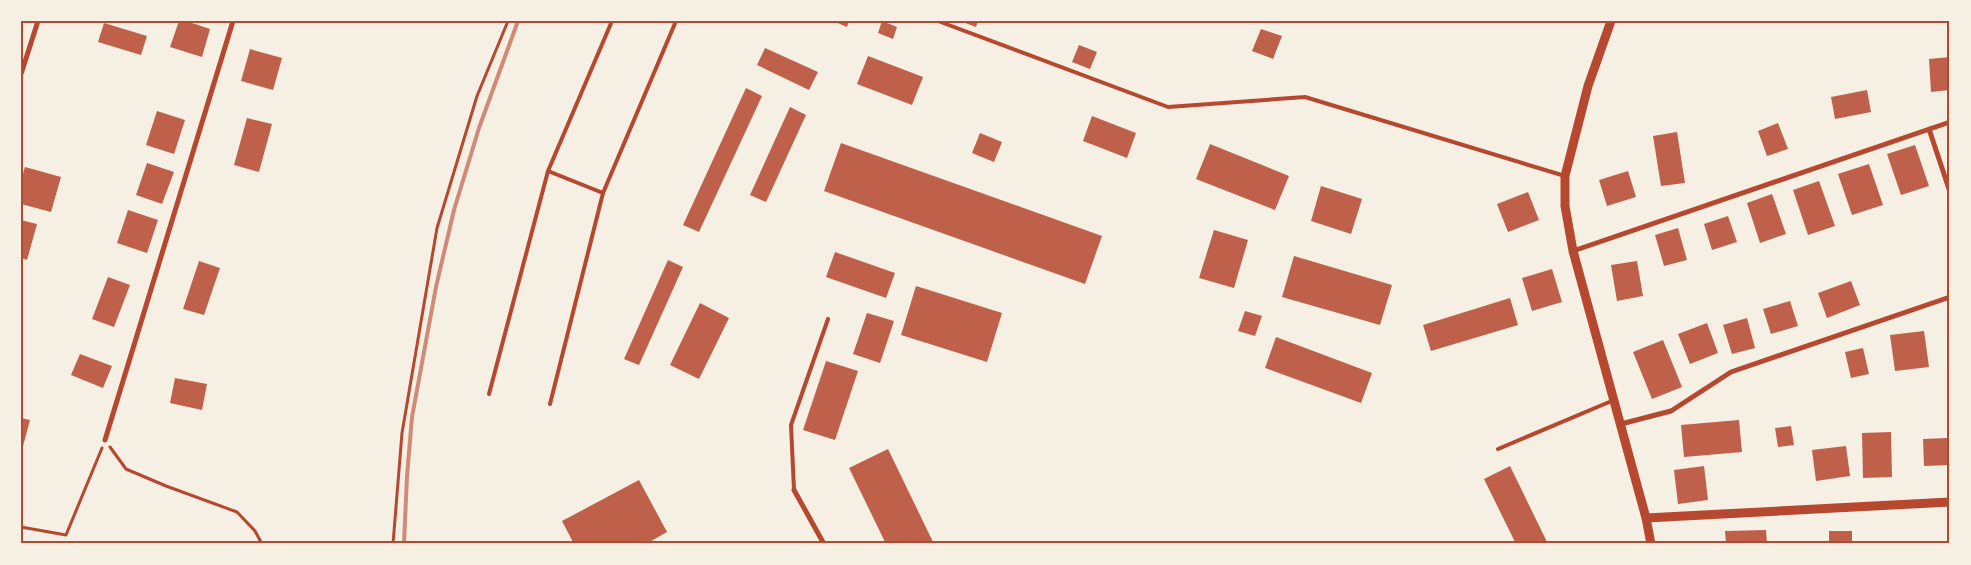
<svg xmlns="http://www.w3.org/2000/svg" width="1971" height="565" viewBox="0 0 1971 565" font-family="'PT Sans',sans-serif">
  <style>
    .building { fill: #bf614a }
    .lines { fill: none; stroke-linecap: round; stroke-linejoin: round }
    .path { stroke: #b5482f; stroke-width: 3 }
    .service { stroke: #b5482f; stroke-width: 4 }
    .minor { stroke: #b5482f; stroke-width: 5 }
    .tertiary { stroke: #b5482f; stroke-width: 9 }
    .rail { stroke: #cf8b77; stroke-width: 4 }
    .neatline { fill: none; stroke: #b5482f; stroke-width: 2 }
  </style>
  <rect width="100%" height="100%" fill="#f6efe4"/>
  <path class="building" d="M 179,21 L 186,21 L 210,29 L 202,57 L 170,47 Z
    M 833,21 L 849,21 L 847,27 Z
    M 882,21 L 897,27 L 893,39 L 878,33 Z
    M 960,21 L 978,21 L 976,27 Z
    M 104,23 L 147,36 L 141,55 L 98,42 Z
    M 1261,29 L 1282,36 L 1273,59 L 1252,51 Z
    M 1079,45 L 1097,52 L 1090,69 L 1072,62 Z
    M 765,48 L 818,72 L 809,90 L 757,65 Z
    M 250,49 L 282,58 L 273,90 L 241,81 Z
    M 868,56 L 923,77 L 912,105 L 857,84 Z
    M 1950,57 L 1950,90 L 1931,92 L 1929,59 Z
    M 746,88 L 762,96 L 699,232 L 683,225 Z
    M 1867,90 L 1871,112 L 1835,119 L 1831,97 Z
    M 790,107 L 806,115 L 766,202 L 750,195 Z
    M 157,111 L 185,120 L 174,154 L 146,145 Z
    M 1092,116 L 1136,133 L 1127,158 L 1083,141 Z
    M 247,118 L 272,124 L 259,172 L 234,165 Z
    M 1778,123 L 1788,149 L 1767,156 L 1758,131 Z
    M 1677,132 L 1685,183 L 1661,186 L 1653,136 Z
    M 980,133 L 1002,142 L 994,162 L 972,153 Z
    M 841,143 L 1102,236 L 1085,284 L 824,191 Z
    M 1210,144 L 1289,176 L 1275,210 L 1196,179 Z
    M 1915,145 L 1929,186 L 1901,195 L 1887,154 Z
    M 147,163 L 174,172 L 162,204 L 136,195 Z
    M 1869,164 L 1883,205 L 1852,215 L 1838,174 Z
    M 25,167 L 61,177 L 51,212 L 21,204 L 21,180 Z
    M 1628,171 L 1636,197 L 1607,206 L 1599,180 Z
    M 1819,181 L 1835,226 L 1808,235 L 1793,190 Z
    M 1321,186 L 1362,199 L 1351,234 L 1311,221 Z
    M 1528,192 L 1539,220 L 1508,232 L 1497,204 Z
    M 1772,194 L 1786,234 L 1760,243 L 1747,203 Z
    M 128,210 L 158,220 L 147,253 L 117,243 Z
    M 1728,216 L 1737,242 L 1712,250 L 1704,224 Z
    M 21,220 L 37,224 L 27,260 L 21,258 Z
    M 1678,228 L 1687,260 L 1664,266 L 1655,235 Z
    M 1214,230 L 1248,240 L 1234,288 L 1199,278 Z
    M 835,252 L 895,273 L 886,298 L 826,277 Z
    M 1294,256 L 1392,285 L 1380,325 L 1282,297 Z
    M 668,260 L 683,267 L 639,365 L 624,359 Z
    M 199,261 L 220,268 L 204,315 L 183,309 Z
    M 1637,261 L 1643,296 L 1617,301 L 1611,265 Z
    M 1552,269 L 1562,302 L 1532,311 L 1522,278 Z
    M 108,277 L 130,285 L 114,327 L 92,319 Z
    M 1851,281 L 1860,305 L 1827,318 L 1818,293 Z
    M 916,286 L 1002,313 L 987,362 L 901,335 Z
    M 1510,298 L 1518,325 L 1431,351 L 1423,325 Z
    M 1790,301 L 1798,326 L 1771,334 L 1763,309 Z
    M 700,303 L 729,318 L 699,379 L 670,365 Z
    M 1245,311 L 1262,316 L 1255,336 L 1238,331 Z
    M 867,313 L 894,321 L 880,363 L 853,354 Z
    M 1747,318 L 1755,348 L 1732,354 L 1723,325 Z
    M 1707,323 L 1718,353 L 1690,364 L 1678,334 Z
    M 1924,331 L 1929,367 L 1895,371 L 1890,335 Z
    M 1276,337 L 1372,373 L 1361,403 L 1265,368 Z
    M 1663,340 L 1682,387 L 1652,399 L 1633,352 Z
    M 1863,348 L 1869,374 L 1851,378 L 1845,352 Z
    M 80,354 L 112,366 L 103,388 L 71,375 Z
    M 826,361 L 858,371 L 835,440 L 803,430 Z
    M 175,378 L 207,384 L 202,410 L 170,403 Z
    M 21,418 L 30,420 L 22,450 L 21,450 Z
    M 1739,420 L 1742,452 L 1684,457 L 1681,425 Z
    M 1791,426 L 1794,445 L 1778,447 L 1775,428 Z
    M 1891,432 L 1892,477 L 1863,478 L 1862,433 Z
    M 1947,438 L 1949,465 L 1924,466 L 1923,439 Z
    M 1846,446 L 1850,476 L 1816,481 L 1812,450 Z
    M 888,449 L 934,544 L 886,544 L 849,468 Z
    M 1510,466 L 1548,544 L 1516,544 L 1484,479 Z
    M 1704,466 L 1708,500 L 1678,504 L 1674,470 Z
    M 639,480 L 667,532 L 646,544 L 574,544 L 562,521 Z
    M 1766,530 L 1767,544 L 1726,544 L 1725,531 Z
    M 1829,531 L 1852,531 L 1852,544 L 1829,544 Z"/>
  <g class="lines">
    <path class="path" d="M 110,447 L 126,469 L 166,486 L 237,512 L 255,531 L 262,544
      M 21,527 L 66,535 L 102,448
      M 393,544 L 402,433 L 437,228 L 477,96 L 508,21"/>
    <path class="service" d="M 938,21 L 1168,107 L 1305,97 L 1565,176
      M 548,171 L 612,21
      M 489,394 L 548,171 L 603,193
      M 550,404 L 603,193 L 676,21
      M 1498,449 L 1614,400
      M 794,490 L 791,425 L 828,319"/>
    <path class="minor" d="M 21,74 L 38,21
      M 1929,129 L 1950,192
      M 1573,251 L 1950,122
      M 1621,424 L 1671,411 L 1731,372 L 1950,297
      M 105,440 L 233,21
      M 794,490 L 824,544"/>
    <path class="tertiary" d="M 1611,21 L 1588,86 L 1565,176 L 1565,206 L 1573,251 L 1646,518 L 1651,544
      M 1646,518 L 1950,502"/>
    <path class="rail" d="M 404,544 L 407,476 L 412,417 L 436,287 L 454,210 L 479,128 L 518,21"/>
  </g>
  <rect width="1971" height="565" fill="none" stroke="#f6efe4" stroke-width="45"/>
  <rect x="22" y="22" width="1926" height="520" class="neatline"/>
</svg>
